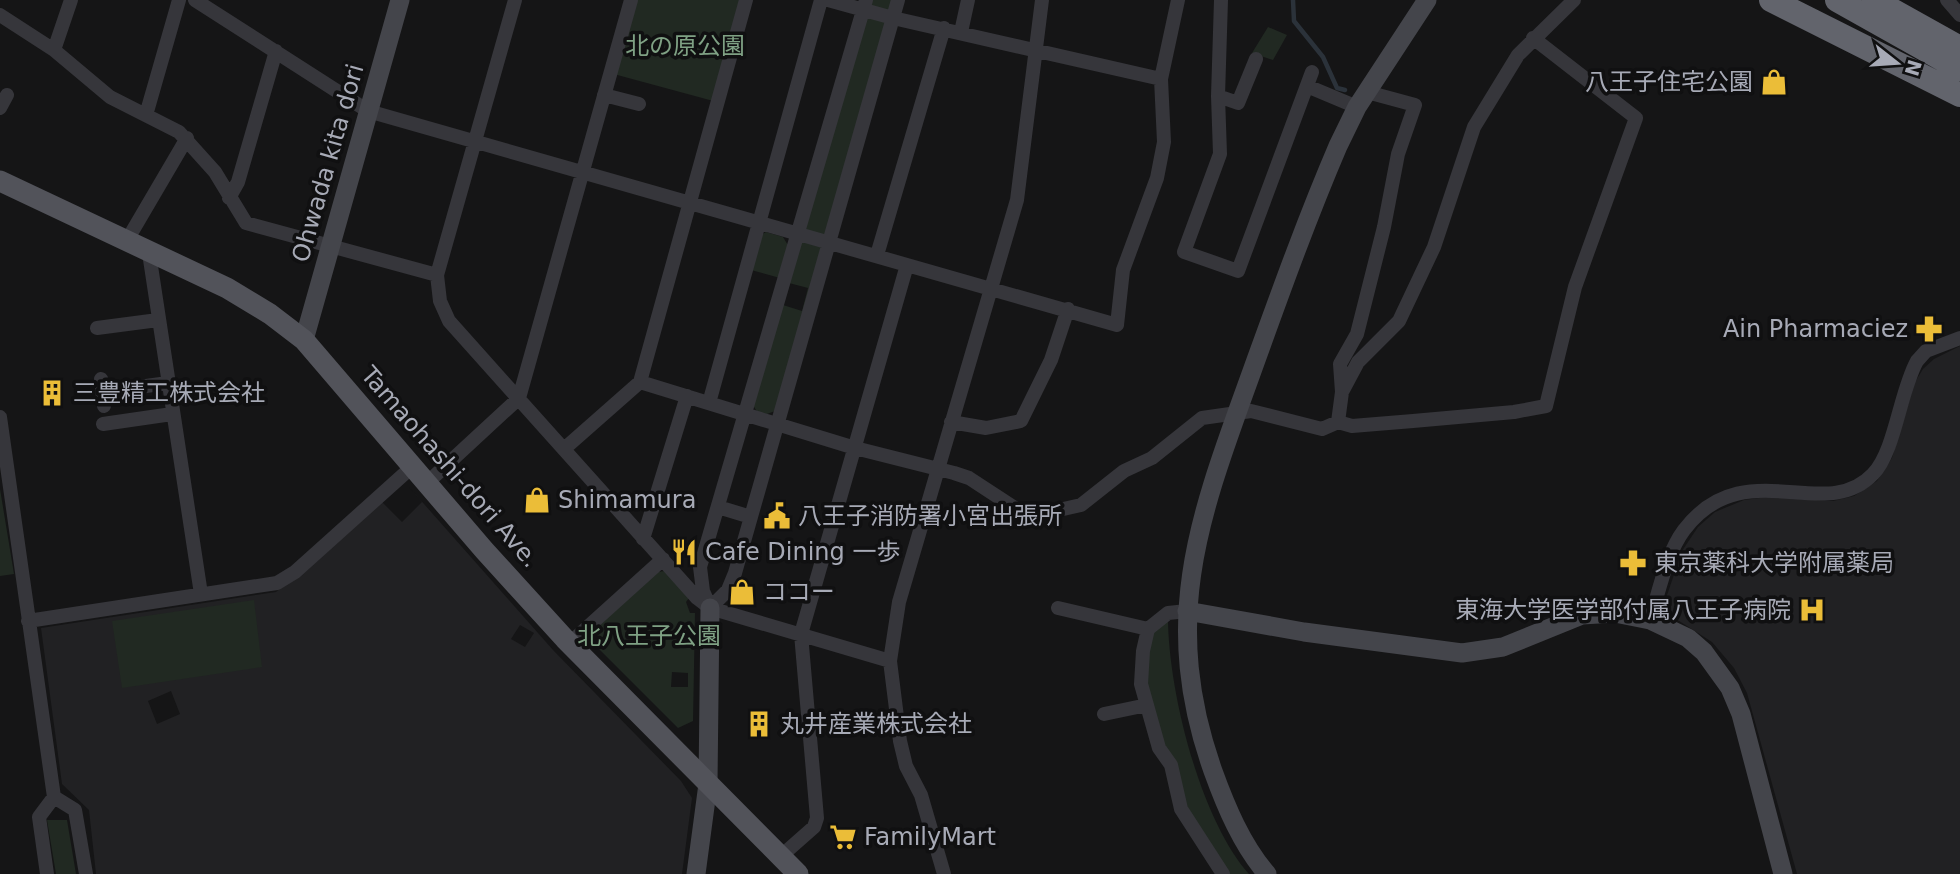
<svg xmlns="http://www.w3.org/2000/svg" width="1960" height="874" viewBox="0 0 1960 874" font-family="'DejaVu Sans','Noto Sans JP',sans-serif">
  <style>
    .built { fill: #212123; fill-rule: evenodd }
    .green { fill: #212922; fill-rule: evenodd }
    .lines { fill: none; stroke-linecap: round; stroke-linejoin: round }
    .stream { stroke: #2b323a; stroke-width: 4.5 }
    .street { stroke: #36363b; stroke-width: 14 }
    .secondary { stroke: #44454b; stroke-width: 19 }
    .primary { stroke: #52535a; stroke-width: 21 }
    .highway { stroke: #62646c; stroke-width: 24 }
    .labels { text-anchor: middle; stroke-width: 7; stroke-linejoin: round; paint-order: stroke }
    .park-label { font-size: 24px; fill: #7fa184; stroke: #101011 }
    .poi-label { font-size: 24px; fill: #a7aab6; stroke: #101011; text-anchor: start }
    .street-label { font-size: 24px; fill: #a7aab6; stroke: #101011 }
  </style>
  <rect width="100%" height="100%" fill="#151516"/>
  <path class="built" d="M 1960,346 L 1960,874 L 1797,874 L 1747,693 L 1734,668 L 1712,642 L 1665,612 L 1663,607 L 1682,551 L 1698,527 L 1715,512 L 1744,500 L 1767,497 L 1833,501 L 1854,496 L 1877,481 L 1892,458 L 1915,382 L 1923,369 L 1934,359 Z
    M 400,486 L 409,487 L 553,650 L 681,781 L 692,798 L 682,874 L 96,874 L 89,810 L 62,784 L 41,628 L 276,592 ZM 400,486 L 409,487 L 422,502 L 402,522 L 382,502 ZM 520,625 L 534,633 L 525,647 L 511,639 ZM 171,691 L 180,714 L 157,724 L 148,701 Z"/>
  <path class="green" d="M 631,0 L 746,0 L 717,102 L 610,73 Z
    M 867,0 L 894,0 L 775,411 L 767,414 L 758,413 L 752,404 ZM 789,283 L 808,288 L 802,311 L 783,305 Z
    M 1268,27 L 1287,35 L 1273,60 L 1252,53 Z
    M 766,232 L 783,237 L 789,247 L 780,278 L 751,270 L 761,235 Z
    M 0,489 L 14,574 L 0,576 Z
    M 665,571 L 689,598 L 686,602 L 690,613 L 695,613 L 693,721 L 678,728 L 591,641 L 591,631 L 657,572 ZM 672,672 L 688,673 L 688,687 L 671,687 Z
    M 254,600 L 262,667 L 122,688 L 112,621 Z
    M 1168,613 C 1167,686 1199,818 1249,874 L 1223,874 L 1198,836 L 1141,684 L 1148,629 Z
    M 47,820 L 67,820 L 76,874 L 56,874 Z"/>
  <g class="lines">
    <path class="stream" d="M 1293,0 L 1294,21 L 1323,57 L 1337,88 L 1345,90"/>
    <path class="street" d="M 195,0 L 368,111 L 1117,325 L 1123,270 L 1157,178 L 1164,142 L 1161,79 L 1178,0
      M 515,0 L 437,275 L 440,301 L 449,321 L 697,598 L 710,608 L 890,661
      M 828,0 L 893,18 L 1161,79
      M 1221,0 L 1218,96 L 1220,154 L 1184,252 L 1238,271 L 1312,72
      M 1947,0 L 1960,15
      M 0,15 L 54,50 L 110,97 L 179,132 L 215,172 L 246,223 L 437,275
      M 961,32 L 968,0
      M 54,50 L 71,0
      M 1307,86 L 1357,107
      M 604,95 L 639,104
      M 1218,96 L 1238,103 L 1256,59
      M 0,108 L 7,95
      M 146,115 L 179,0
      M 229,198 L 238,182 L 276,51
      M 126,242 L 187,138
      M 149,253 L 201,594
      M 877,255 L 944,28
      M 97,328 L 158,320
      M 101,379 L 104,406
      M 640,382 L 855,448 L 954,473 L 969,478 L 1018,510 L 1050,512 L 1081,505 L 1124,471 L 1152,458 L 1202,418 L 1251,411 L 1322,429 L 1338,422 L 1352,426 L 1413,421 L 1514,412 L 1546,406 L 1575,287 L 1636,118 L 1533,38
      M 102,392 L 168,383
      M 1342,392 L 1340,364 L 1357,334 L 1384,227 L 1398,154 L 1415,105 L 1367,92
      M 709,403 L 821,0
      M 0,417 L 54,797 L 39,817 L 47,874
      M 951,422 L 986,428 L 1021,421 L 1051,360 L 1068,309
      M 1338,422 L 1342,392 L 1358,362 L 1399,321 L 1434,247 L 1474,127 L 1518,55 L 1574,0
      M 103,424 L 172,414
      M 564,449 L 640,382 L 746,0
      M 427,483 L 519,398 L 631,0
      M 718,507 L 751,517
      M 643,539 L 687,396
      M 710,607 L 703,591 L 700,567 L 866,0
      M 710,608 L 728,590 L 735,573 L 898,0
      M 1058,608 L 1148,629
      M 1187,611 L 1168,613 L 1148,629 L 1143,651 L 1141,684 L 1159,748 L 1171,765 L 1181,809 L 1223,874
      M 1650,620 C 1659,592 1666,554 1684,530 C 1744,451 1825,525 1873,474 C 1895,452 1900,391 1917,361 L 1926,351 L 1960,338
      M 28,621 L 277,583 L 295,572 L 413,466
      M 570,643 L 663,559
      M 1104,714 L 1147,705
      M 54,797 L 75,810 L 86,874
      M 780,857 L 814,827 L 817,818 L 801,634 L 907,265
      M 944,874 L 921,795 L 906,766 L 900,741 L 890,661 L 899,602 L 1017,200 L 1042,0"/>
    <path class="secondary" d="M 304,340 L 400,0
      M 1187,611 L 1304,632 L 1462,653 L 1503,647 L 1582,615 L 1615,613 L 1650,620 L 1688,638 L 1704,652 L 1730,688 L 1741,714 L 1783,874
      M 696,874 L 708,784 L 710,608
      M 1267,874 C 1242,845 1226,807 1213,771 C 1157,613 1203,508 1256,360 C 1282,288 1308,216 1338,146 L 1357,107 L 1427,0"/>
    <path class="primary" d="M 0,181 L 227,288 L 270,314 L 304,340 L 484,550 L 565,639 L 798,874"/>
    <path class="highway" d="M 1771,0 L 1960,95
      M 1837,0 L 1960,69
      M 1874,0 L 1960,48"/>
  </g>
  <defs>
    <g id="shop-bare" transform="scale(2.1)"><path d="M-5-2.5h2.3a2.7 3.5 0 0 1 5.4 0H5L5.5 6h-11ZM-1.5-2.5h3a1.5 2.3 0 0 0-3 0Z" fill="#ebbd38" stroke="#101011" stroke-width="2.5" paint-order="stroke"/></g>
    <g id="pharmacy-bare" transform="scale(2.1)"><path d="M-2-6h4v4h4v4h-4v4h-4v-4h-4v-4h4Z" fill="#ebbd38" stroke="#101011" stroke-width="2.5" paint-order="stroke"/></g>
    <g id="building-bare" transform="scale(2.1)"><path d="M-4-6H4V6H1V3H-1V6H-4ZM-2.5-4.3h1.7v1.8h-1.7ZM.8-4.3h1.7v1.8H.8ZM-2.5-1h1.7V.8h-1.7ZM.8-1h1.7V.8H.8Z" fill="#ebbd38" stroke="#101011" stroke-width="2.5" paint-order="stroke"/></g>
    <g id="civic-bare" transform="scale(2.1)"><path d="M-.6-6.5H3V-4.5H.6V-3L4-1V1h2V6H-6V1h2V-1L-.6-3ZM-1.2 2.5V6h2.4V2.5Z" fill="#ebbd38" stroke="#101011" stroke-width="2.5" paint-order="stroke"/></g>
    <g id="restaurant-bare" transform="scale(2.1)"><path d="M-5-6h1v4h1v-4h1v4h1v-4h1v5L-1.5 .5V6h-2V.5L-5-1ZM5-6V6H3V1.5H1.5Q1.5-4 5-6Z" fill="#ebbd38" stroke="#101011" stroke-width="2.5" paint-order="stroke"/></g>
    <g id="hospital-bare" transform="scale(2.1)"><path d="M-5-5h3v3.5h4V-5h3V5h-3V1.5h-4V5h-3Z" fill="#ebbd38" stroke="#101011" stroke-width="2.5" paint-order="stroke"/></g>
    <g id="supermarket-bare" transform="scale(2.1)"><path d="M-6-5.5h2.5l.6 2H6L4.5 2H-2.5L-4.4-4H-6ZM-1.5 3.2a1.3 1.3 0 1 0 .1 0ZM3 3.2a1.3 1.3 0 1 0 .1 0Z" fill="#ebbd38" stroke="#101011" stroke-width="2.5" paint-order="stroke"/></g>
  </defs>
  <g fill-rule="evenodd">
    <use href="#shop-bare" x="1774" y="82"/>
    <use href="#pharmacy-bare" x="1929" y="329"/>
    <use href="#building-bare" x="52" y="393"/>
    <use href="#shop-bare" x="537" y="500"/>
    <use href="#civic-bare" x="777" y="516"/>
    <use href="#restaurant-bare" x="684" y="552"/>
    <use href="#pharmacy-bare" x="1633" y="563"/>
    <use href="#shop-bare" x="742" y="592"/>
    <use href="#hospital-bare" x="1812" y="610"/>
    <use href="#building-bare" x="759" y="724"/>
    <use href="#supermarket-bare" x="843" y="837"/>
  </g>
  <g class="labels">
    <g class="park-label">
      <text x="685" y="54">北の原公園</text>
      <text x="649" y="644">北八王子公園</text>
    </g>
    <g class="poi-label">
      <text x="1753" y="90" text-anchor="end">八王子住宅公園</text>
      <text x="1908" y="337" text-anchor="end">Ain Pharmaciez</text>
      <text x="73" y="401">三豊精工株式会社</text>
      <text x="558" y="508">Shimamura</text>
      <text x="798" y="524">八王子消防署小宮出張所</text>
      <text x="705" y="560">Cafe Dining 一歩</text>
      <text x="1654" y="571">東京薬科大学附属薬局</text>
      <text x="763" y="600">ココー</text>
      <text x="1791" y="618" text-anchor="end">東海大学医学部付属八王子病院</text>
      <text x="780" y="732">丸井産業株式会社</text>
      <text x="864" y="845">FamilyMart</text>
    </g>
    <g class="street-label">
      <text transform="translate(328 163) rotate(-74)" y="8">Ohwada kita dori</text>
      <text transform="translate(450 467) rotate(49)" y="8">Tamaohashi-dori Ave.</text>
    </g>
  </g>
  <g transform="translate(1897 63) rotate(107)" stroke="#101011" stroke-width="5" paint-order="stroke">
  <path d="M0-5L12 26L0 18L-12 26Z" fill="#a7aab6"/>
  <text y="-10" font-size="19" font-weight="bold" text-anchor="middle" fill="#a7aab6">N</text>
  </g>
</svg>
